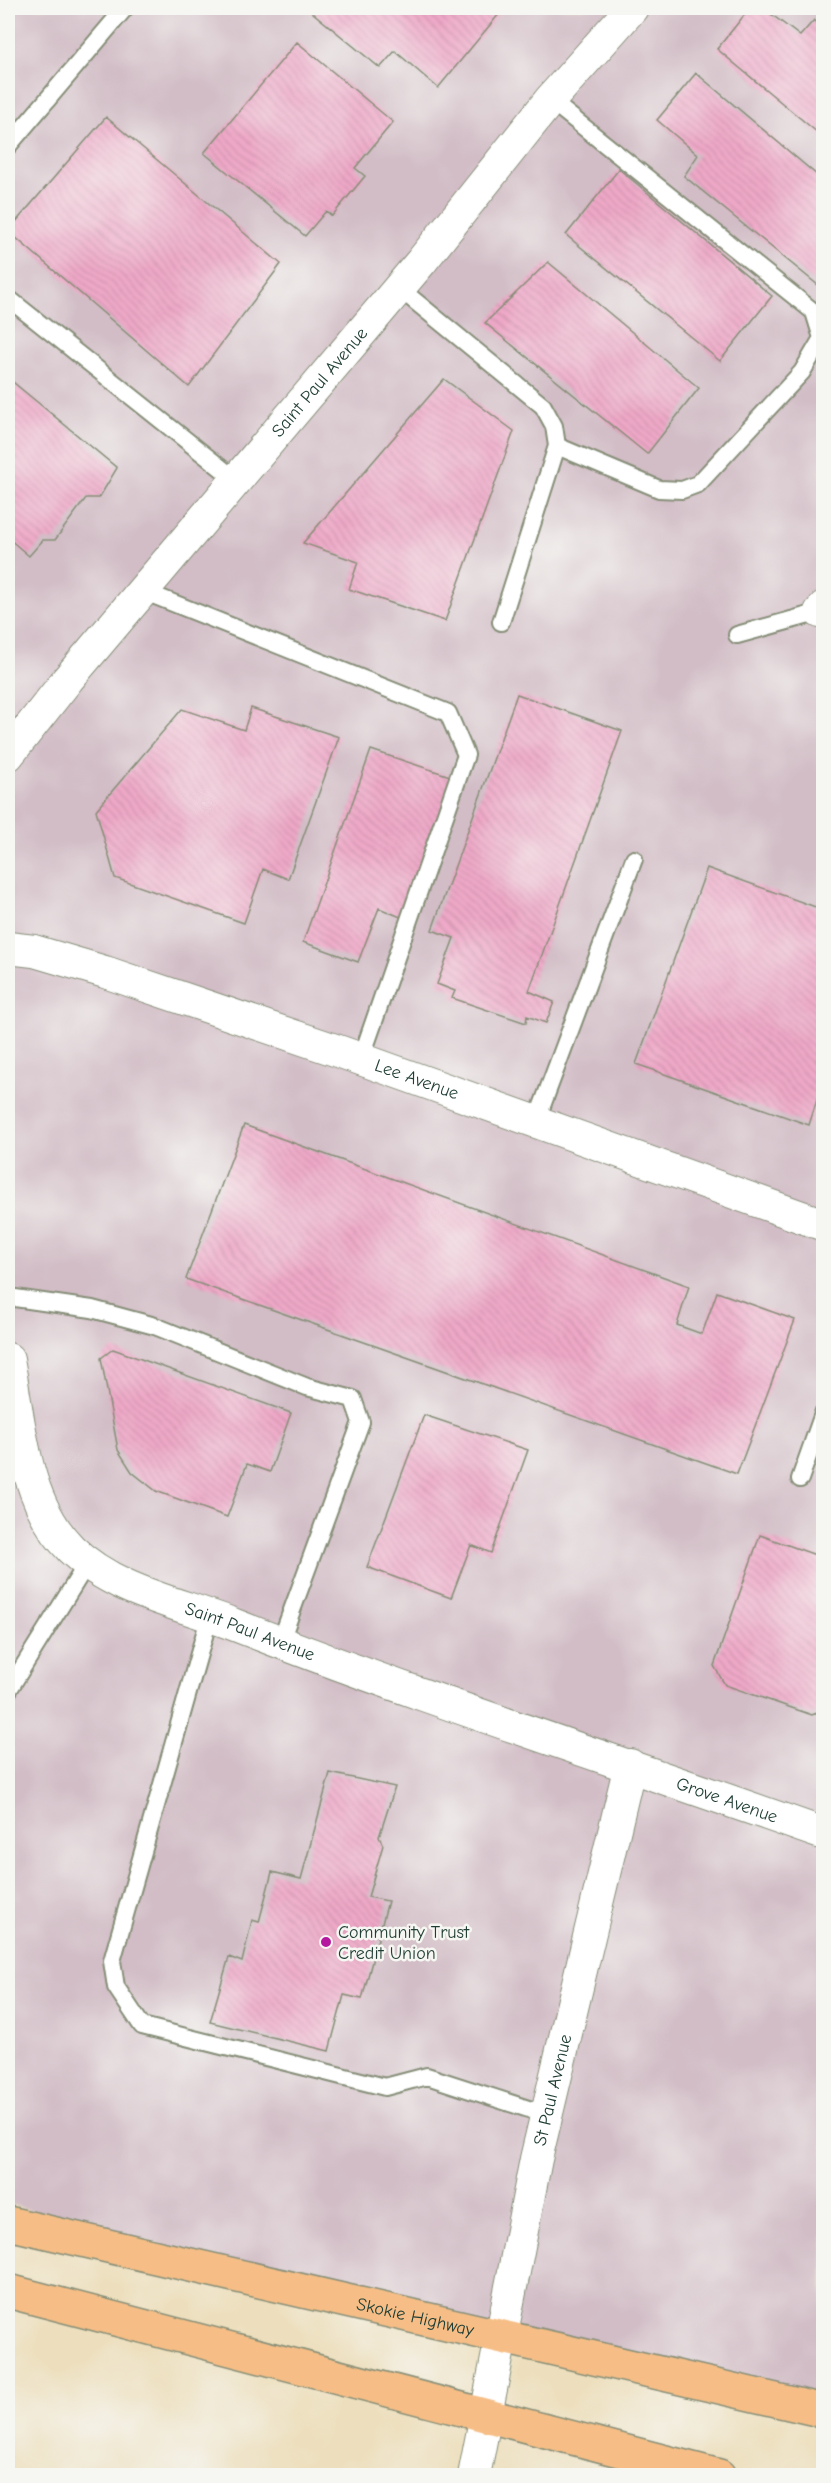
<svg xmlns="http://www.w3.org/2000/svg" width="831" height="2483" viewBox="0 0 831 2483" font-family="'Comic Neue',sans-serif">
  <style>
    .industrial { fill: #d2bdc6 }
    .building { fill: url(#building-back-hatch) }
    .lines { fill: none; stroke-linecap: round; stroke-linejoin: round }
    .service-casing { stroke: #868e78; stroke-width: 20 }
    .minor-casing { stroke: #868e78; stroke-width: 34 }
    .trunk-casing { stroke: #868e78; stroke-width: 36 }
    .service { stroke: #fff; stroke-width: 16 }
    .minor { stroke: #fff; stroke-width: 32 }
    .trunk { stroke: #f6be86; stroke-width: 33 }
    .poi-dot { fill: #b5179e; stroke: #f6f6f2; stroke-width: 2 }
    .labels { text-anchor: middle; stroke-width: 5; stroke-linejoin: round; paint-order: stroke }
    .street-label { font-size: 18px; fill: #1f3d34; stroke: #f6f6f2 }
    .poi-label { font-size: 18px; fill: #1f3d34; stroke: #f6f6f2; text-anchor: start }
  </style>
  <defs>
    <pattern id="building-back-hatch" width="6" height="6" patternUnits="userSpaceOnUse" patternTransform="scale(1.5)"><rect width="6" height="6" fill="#efa9c8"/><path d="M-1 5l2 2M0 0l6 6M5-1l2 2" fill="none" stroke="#cc92ac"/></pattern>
  </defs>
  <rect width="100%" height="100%" fill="#f6f6f2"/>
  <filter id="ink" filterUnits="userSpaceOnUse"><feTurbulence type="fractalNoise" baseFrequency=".0167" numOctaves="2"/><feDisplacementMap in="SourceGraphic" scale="12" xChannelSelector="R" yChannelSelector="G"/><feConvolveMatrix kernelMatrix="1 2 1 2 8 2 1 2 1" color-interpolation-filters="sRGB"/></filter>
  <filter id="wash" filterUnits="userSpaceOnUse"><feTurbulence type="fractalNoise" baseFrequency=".008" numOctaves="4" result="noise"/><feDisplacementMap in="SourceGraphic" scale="24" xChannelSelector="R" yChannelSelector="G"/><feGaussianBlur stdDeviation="1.35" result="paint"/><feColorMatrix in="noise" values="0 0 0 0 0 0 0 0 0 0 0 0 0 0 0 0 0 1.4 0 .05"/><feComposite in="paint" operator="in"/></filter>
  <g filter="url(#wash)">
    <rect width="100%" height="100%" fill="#eddfbd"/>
    <path class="industrial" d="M 8,8 L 823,8 L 823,2415 L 501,2338 L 8,2204 Z"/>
    <g id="blocks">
      <path class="building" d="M 307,8 L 504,8 L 438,88 L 395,51 L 380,68 Z
        M 750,8 L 763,8 L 800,36 L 814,20 L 824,28 L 824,138 L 717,49 Z
        M 297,42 L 393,122 L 355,168 L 365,176 L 332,216 L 326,211 L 305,236 L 204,153 Z
        M 696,73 L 824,181 L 824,290 L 684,176 L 698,155 L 657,120 Z
        M 106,117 L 281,264 L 189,387 L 8,231 Z
        M 619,169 L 772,296 L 720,361 L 566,235 Z
        M 548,262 L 699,388 L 647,454 L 485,323 Z
        M 8,378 L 117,468 L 99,498 L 86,498 L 55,540 L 43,540 L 29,556 L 8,538 Z
        M 444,379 L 514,431 L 445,621 L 349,589 L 358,562 L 303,543 Z
        M 517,694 L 622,731 L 529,991 L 554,1002 L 546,1023 L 527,1016 L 526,1023 L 452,998 L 455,991 L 437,984 L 454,938 L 432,930 Z
        M 251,708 L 339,737 L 288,879 L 263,869 L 244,923 L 115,878 L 96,810 L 182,709 L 244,730 Z
        M 371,750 L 453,777 L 403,918 L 379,908 L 358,962 L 303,942 Z
        M 707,868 L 824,910 L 824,1078 L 809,1125 L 636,1064 Z
        M 244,1125 L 689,1286 L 677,1325 L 702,1334 L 717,1292 L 795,1320 L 737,1474 L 186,1279 Z
        M 113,1349 L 291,1413 L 270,1472 L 247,1464 L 227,1517 L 156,1491 L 132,1472 L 118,1450 L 101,1358 Z
        M 424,1415 L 528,1450 L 491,1553 L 471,1545 L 451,1598 L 367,1567 Z
        M 760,1535 L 824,1558 L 824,1710 L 812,1715 L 725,1685 L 714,1666 Z
        M 330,1773 L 395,1787 L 379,1837 L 383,1845 L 368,1897 L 388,1901 L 362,1999 L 344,1995 L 329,2051 L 210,2022 L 229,1957 L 242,1962 L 252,1920 L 259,1922 L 272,1872 L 301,1879 Z"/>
    </g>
  </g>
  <g filter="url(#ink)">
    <use href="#blocks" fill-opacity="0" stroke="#868e78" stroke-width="1.5"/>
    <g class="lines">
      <g class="service-casing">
        <path id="service" d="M 550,100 L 814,312 L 822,338 L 802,372 L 698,484 L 682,490 L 659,489 L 557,446
          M 8,146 L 125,8
          M 399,288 L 543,406 L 554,426 L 557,446 L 501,622
          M 8,298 L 236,480
          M 143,591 L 448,713 L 466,755 L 361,1059
          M 737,635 L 820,612 L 823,618
          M 536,1122 L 634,859
          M 8,1297 L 92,1309 L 155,1326 L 307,1387 L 353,1399 L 361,1422 L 280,1643
          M 800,1479 L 824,1411
          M 210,1615 L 112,1961 L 116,1987 L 142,2026 L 385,2087 L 427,2076 L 547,2115
          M 8,1691 L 88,1562"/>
      </g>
      <g class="minor-casing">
        <g id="minor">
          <path d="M 820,612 L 824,607"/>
          <path id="s1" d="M 8,755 L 68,679 L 421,262 L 550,100 L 632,8"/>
          <path id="s2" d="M 8,948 L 34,951 L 105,972 L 341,1052 L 824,1225"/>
          <path id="s3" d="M 8,1359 C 20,1422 23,1501 71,1549 C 115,1592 180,1603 235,1625 C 429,1701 628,1764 824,1834"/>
          <path id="s4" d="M 474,2476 L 536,2159 L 630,1765"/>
        </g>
      </g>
      <g class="trunk-casing">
        <g id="trunk">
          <path id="s5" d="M 8,2223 L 824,2411"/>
          <path d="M 8,2291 L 719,2476"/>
        </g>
      </g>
      <use href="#service" class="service"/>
      <use href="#minor" class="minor"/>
      <use href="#trunk" class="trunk"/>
    </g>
  </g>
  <circle class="poi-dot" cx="326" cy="1942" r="6"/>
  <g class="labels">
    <g class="street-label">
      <text dy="6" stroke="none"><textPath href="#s1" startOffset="486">Saint Paul Avenue</textPath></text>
      <text dy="6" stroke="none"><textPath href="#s2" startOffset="430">Lee Avenue</textPath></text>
      <text dy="6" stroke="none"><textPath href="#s3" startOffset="402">Saint Paul Avenue</textPath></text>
      <text dy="6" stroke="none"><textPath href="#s3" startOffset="908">Grove Avenue</textPath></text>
      <text dy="6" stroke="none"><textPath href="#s4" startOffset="394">St Paul Avenue</textPath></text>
      <text dy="6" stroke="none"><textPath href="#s5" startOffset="418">Skokie Highway</textPath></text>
    </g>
    <g class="poi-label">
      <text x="338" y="1938">Community Trust<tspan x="338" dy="21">Credit Union</tspan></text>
    </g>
  </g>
  <rect width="831" height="2483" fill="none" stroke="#f6f6f2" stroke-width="30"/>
</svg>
